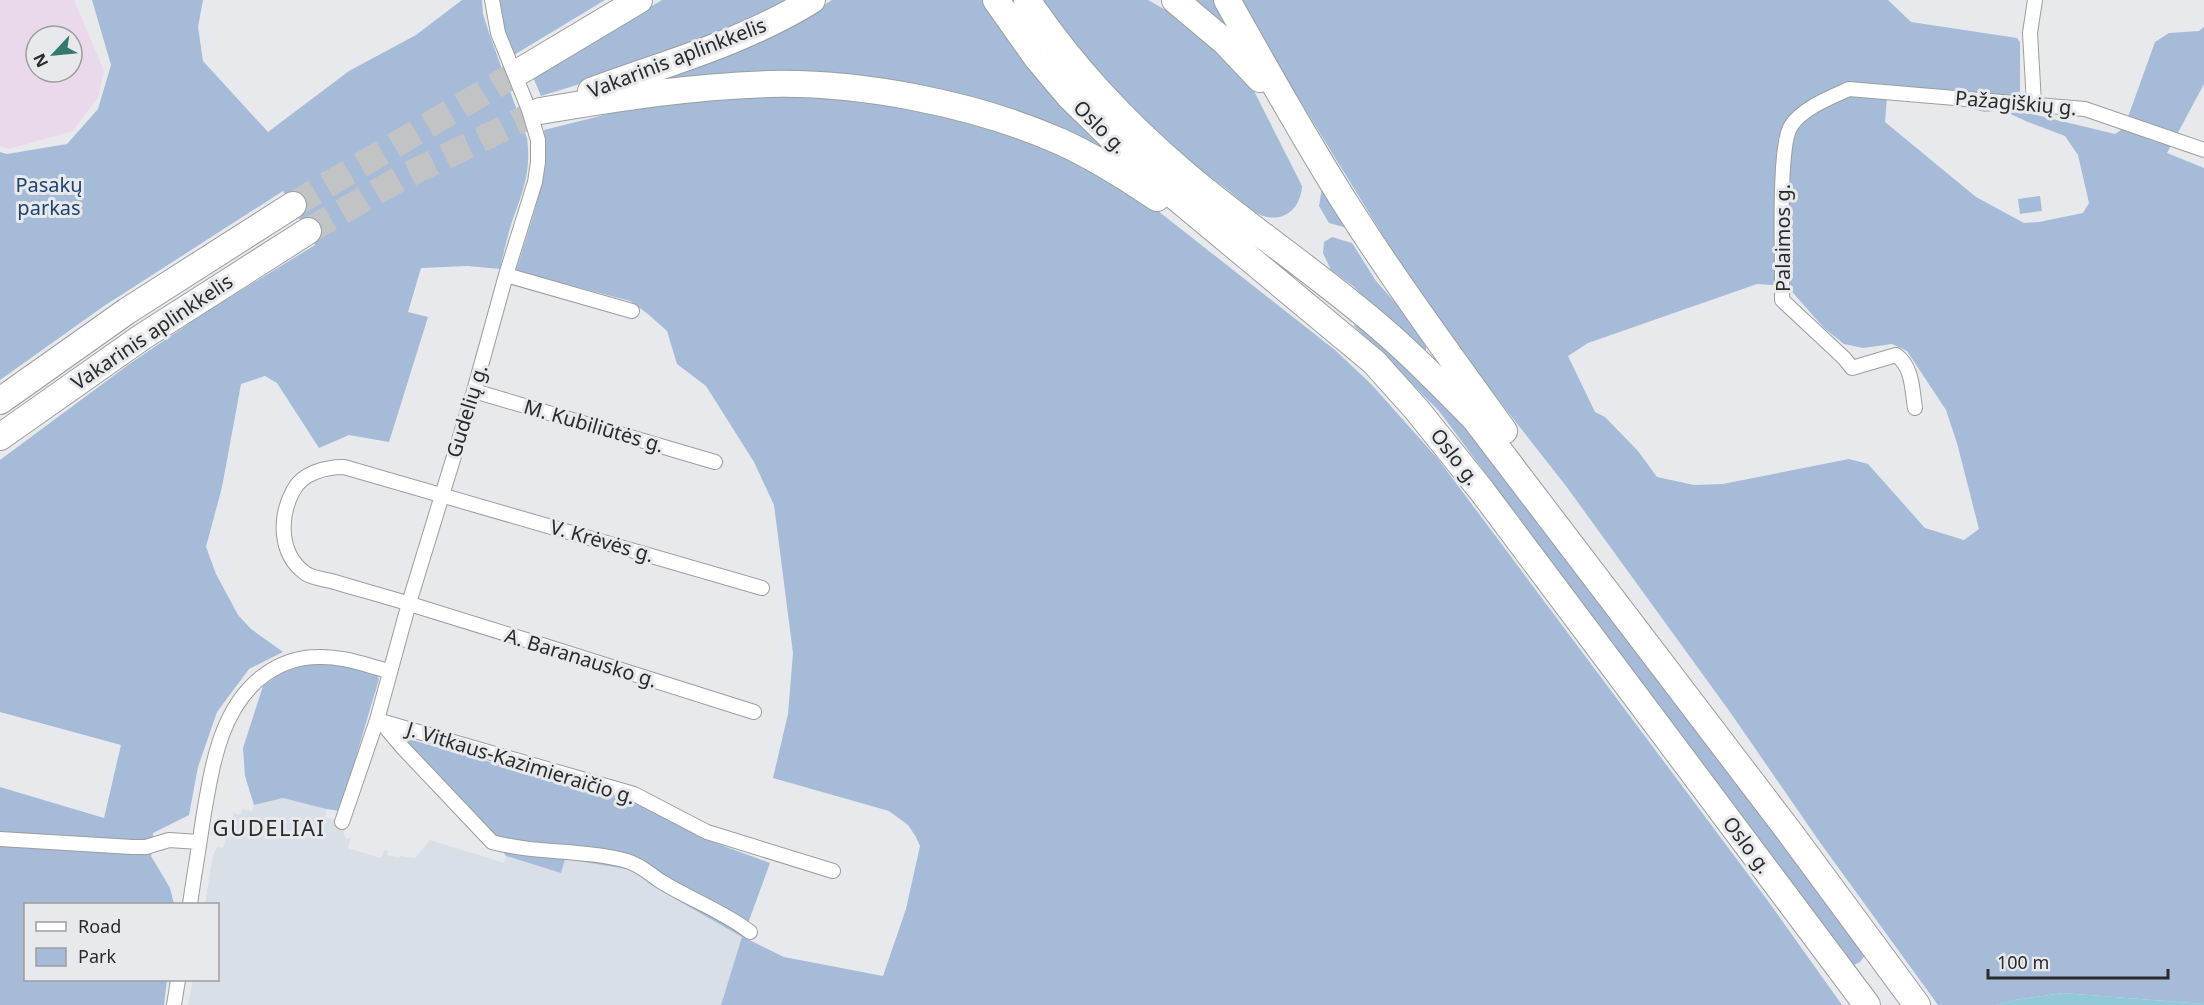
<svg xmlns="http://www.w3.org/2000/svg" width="2204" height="1005" viewBox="0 0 2204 1005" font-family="'Noto Sans',sans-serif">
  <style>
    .built { fill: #d8dfe7 }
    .education { fill: #ead9eb; fill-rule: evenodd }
    .green { fill: #a5bbd7; fill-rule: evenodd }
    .water { fill: #91c9d7 }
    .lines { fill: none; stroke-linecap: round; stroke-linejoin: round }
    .highway-tunnel { stroke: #c2c3c5; stroke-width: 26; stroke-dasharray: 26 13; stroke-linecap: butt }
    .street-casing { stroke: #9c9d9f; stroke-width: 16 }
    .highway-casing { stroke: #9c9d9f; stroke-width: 28 }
    .street { stroke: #fff; stroke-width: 14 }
    .highway { stroke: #fff; stroke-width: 26 }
    .labels { text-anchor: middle; stroke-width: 6; stroke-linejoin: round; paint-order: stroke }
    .street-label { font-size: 20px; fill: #2a2a2b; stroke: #e8e9ec }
    .park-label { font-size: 20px; fill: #1d4372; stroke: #e8e9ec }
    .quarter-label { font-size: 22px; letter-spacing: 1.5px; fill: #2a2a2b; stroke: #e8e9ec }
  </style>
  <rect width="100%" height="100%" fill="#e8e9ec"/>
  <path class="built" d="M 283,798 L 326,809 L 325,817 L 347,823 L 344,833 L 345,838 L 348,839 L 351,837 L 348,848 L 381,858 L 384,850 L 388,851 L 387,855 L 399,858 L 400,856 L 415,858 L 430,840 L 504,863 L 506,856 L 561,873 L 564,859 L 633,870 L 651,885 L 743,937 L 721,1005 L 188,1005 L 193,980 L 218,980 L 218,904 L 205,904 L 213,855 L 217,847 L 223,848 L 234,813 L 240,815 L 242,809 L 252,811 L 254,805 Z"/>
  <path class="education" d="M 0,0 L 74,0 L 104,71 L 98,97 L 73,131 L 9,149 L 0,146 ZM 36,36 L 72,36 L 72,72 L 36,72 Z"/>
  <path class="green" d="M 92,0 L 203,0 L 198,27 L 203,61 L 268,132 L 349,71 L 416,35 L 462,0 L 482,0 L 483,14 L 489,33 L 527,138 C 532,175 521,195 510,228 C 506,242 503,256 500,269 L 468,266 L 421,268 L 408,312 L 428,317 L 389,442 L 349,435 L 319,448 L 277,383 L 265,376 L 241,384 L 222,487 L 206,547 L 216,574 L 238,615 L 251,629 L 283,652 L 249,669 L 217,712 L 198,767 L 189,815 L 153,833 L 151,856 L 170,888 L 174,904 L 26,904 L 26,980 L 167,980 L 164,1005 L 0,1005 L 0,787 L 104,818 L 121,745 L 0,712 L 0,460 L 128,365 L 209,310 L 315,245 L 283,191 L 104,306 L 0,380 L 0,152 L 7,154 L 67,144 L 98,109 L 111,65 Z
    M 497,0 L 605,0 L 514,55 L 502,25 Z
    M 662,0 L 795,0 L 667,57 L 541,96 L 533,77 Z
    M 832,0 L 984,0 L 1040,81 L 1060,105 L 1107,152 L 940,93 L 639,83 L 812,13 Z
    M 1040,0 L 1148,0 L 1192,25 L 1253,89 L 1302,186 C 1301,205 1288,221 1267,217 C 1253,214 1240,200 1229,191 C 1180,155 1133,116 1092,69 C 1073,48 1057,23 1040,0 Z
    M 1189,0 L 1219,0 L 1240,41 Z
    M 1238,0 L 1888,0 L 1911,22 L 2017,38 L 2020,42 L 2020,111 L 2115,134 L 2124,128 L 2155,42 L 2169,33 L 2199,31 L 2204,27 L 2204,84 L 2167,153 L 2204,168 L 2204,1004 L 2063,993 L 2015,1000 L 1996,1005 L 1938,1005 L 1819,841 L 1730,712 L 1566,486 L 1464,356 L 1414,286 ZM 1887,97 L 1952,104 L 1985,112 L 2002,110 L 2028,122 L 2065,136 L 2078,155 L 2089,203 L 2083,213 L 2039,222 L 2024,223 L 1976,197 L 1885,122 ZM 1757,284 L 1787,286 L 1824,328 L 1844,344 L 1863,348 L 1892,344 L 1907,351 L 1946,410 L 1957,443 L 1979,529 L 1964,540 L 1925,528 L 1868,464 L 1849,459 L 1723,484 L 1694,485 L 1657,477 L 1638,451 L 1605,417 L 1595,412 L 1568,356 L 1588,343 Z
    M 790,95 L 832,97 L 882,104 L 932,113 L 1009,135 L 1096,170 L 1158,211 L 1335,350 L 1372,385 L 1438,459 L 1768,901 L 1842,1005 L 721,1005 L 742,937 L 651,885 L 633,870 L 565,859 L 561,873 L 506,856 L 492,837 L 398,736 L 635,803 L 707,840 L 770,863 L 743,937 L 784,957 L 883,976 L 906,909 L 920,846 L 916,837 L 908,825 L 889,811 L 773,778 L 788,714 L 793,653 L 774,505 L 754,462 L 706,386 L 677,364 L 667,331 L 648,314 L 630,301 L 516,271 C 529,226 550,178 544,130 L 628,109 L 673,101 Z
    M 1323,182 L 1351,229 L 1329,223 L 1319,206 Z
    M 2040,196 L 2042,211 L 2020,214 L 2018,199 Z
    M 1332,237 L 1352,243 L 1376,281 L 1408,317 L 1426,345 L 1426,350 L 1423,352 L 1416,347 L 1353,286 L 1331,270 L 1323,253 L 1324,242 Z
    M 1353,325 L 1365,327 L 1456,414 L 1625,630 L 1858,944 L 1865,955 L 1860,962 L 1854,965 L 1845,954 L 1439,411 Z
    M 309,664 L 334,664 L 376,674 L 379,679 L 340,811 L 326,809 L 283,798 L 254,805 L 245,776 L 243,748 L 263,686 L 281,673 Z"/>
  <path class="water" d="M 2063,993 L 2204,1004 L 2204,1005 L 1996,1005 L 2015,1000 Z"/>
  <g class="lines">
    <path class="highway-tunnel" d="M 293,205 L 522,70
      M 308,231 L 401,178 L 540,111"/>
    <g class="street-casing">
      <path id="street" d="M 2034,103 L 2030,33 L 2035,0
        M 506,275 L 632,311
        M 474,391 L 715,462
        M 1915,408 C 1912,390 1913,367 1896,355 L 1852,368 L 1844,358 L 1782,300 C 1783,268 1777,147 1791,126 C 1801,109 1831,97 1849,89 L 2085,109 L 2204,150
        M 754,712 C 639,676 525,639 410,604 C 384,596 358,589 331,581 C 323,579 312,578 305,573 C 279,554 279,517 293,491 C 302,473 325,467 344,467 L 762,588
        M 377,720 L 634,794 L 707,832 L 833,871
        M 387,723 L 387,729 L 403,748 L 492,842 C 536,854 583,849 627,861 C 641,865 651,875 662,882 C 691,900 723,911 750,932
        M 342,822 L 377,720 L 409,603 L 474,391 L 506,275 L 535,182 L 538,162 L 538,140 L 529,110 L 498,33 L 492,0
        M 0,839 L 132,847 L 146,847 L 169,840 L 199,842
        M 190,904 C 194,876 199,847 203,819 C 212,767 220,705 267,673 C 282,663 299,657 318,657 C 343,656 365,665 389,671
        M 174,1005 L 178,980"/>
    </g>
    <g class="highway-casing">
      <path id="highway" d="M 996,0 L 1037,58 L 1069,96 L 1154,179 L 1374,362 L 1417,410 L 1482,491 L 1867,1005
        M 1027,0 C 1073,68 1124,122 1186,175 C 1250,229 1320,275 1383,330 C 1416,358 1445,389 1475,419 L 1791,834 L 1917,1005
        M 1175,0 L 1225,42 L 1260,79
        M 1227,0 C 1265,68 1303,136 1344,201 C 1394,280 1449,355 1504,431
        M 522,70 L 639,0
        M 591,91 C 666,63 743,43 812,0
        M 540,111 C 617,98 693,86 770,84 C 862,82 975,104 1059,141 C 1093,156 1126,177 1157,198
        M 0,401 L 127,311 L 293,205
        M 0,437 L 142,337 L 308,231"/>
    </g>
    <use href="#street" class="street"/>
    <use href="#highway" class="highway"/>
  </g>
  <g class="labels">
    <g class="street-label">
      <text transform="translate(677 58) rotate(-21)" y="7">Vakarinis aplinkkelis</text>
      <text transform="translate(2016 103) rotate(5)" y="7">Pažagiškių g.</text>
      <text transform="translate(1100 127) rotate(45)" y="7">Oslo g.</text>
      <text transform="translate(1783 238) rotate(-90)" y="7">Palaimos g.</text>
      <text transform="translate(152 332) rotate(-34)" y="7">Vakarinis aplinkkelis</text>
      <text transform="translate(467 411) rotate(-73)" y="7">Gudelių g.</text>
      <text transform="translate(594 426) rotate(16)" y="7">M. Kubiliūtės g.</text>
      <text transform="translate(1455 457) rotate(52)" y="7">Oslo g.</text>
      <text transform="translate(602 541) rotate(16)" y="7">V. Krėvės g.</text>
      <text transform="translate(581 658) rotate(17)" y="7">A. Baranausko g.</text>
      <text transform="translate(521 763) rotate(17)" y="7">J. Vitkaus-Kazimieraičio g.</text>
      <text transform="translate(1747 845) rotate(53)" y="7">Oslo g.</text>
    </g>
    <g class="park-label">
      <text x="49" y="192">Pasakų<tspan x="49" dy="23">parkas</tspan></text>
    </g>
    <g class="quarter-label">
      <text x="269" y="836">GUDELIAI</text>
    </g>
  </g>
  <rect x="24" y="903" width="195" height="78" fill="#e8e9ec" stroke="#9c9d9f" stroke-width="1.5"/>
  <rect x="36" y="922" width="30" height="9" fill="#ffffff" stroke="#9c9d9f" stroke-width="1.5"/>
  <text x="78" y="933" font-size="18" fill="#2a2a2b">Road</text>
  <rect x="36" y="948" width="30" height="18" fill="#a5bbd7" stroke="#9c9d9f" stroke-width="1.5"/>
  <text x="78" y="963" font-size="18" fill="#2a2a2b">Park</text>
  <g transform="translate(54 54) rotate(244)"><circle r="28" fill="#e8e9ec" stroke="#9c9d9f" stroke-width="1.5"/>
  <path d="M0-4.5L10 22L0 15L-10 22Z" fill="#34796d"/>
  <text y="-9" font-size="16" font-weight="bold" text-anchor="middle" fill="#2a2a2b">N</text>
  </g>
  <path d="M1988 969v9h180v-9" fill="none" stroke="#2a2a2b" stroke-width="3"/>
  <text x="1997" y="969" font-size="18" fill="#2a2a2b" stroke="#e8e9ec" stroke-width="4.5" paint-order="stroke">100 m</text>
</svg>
